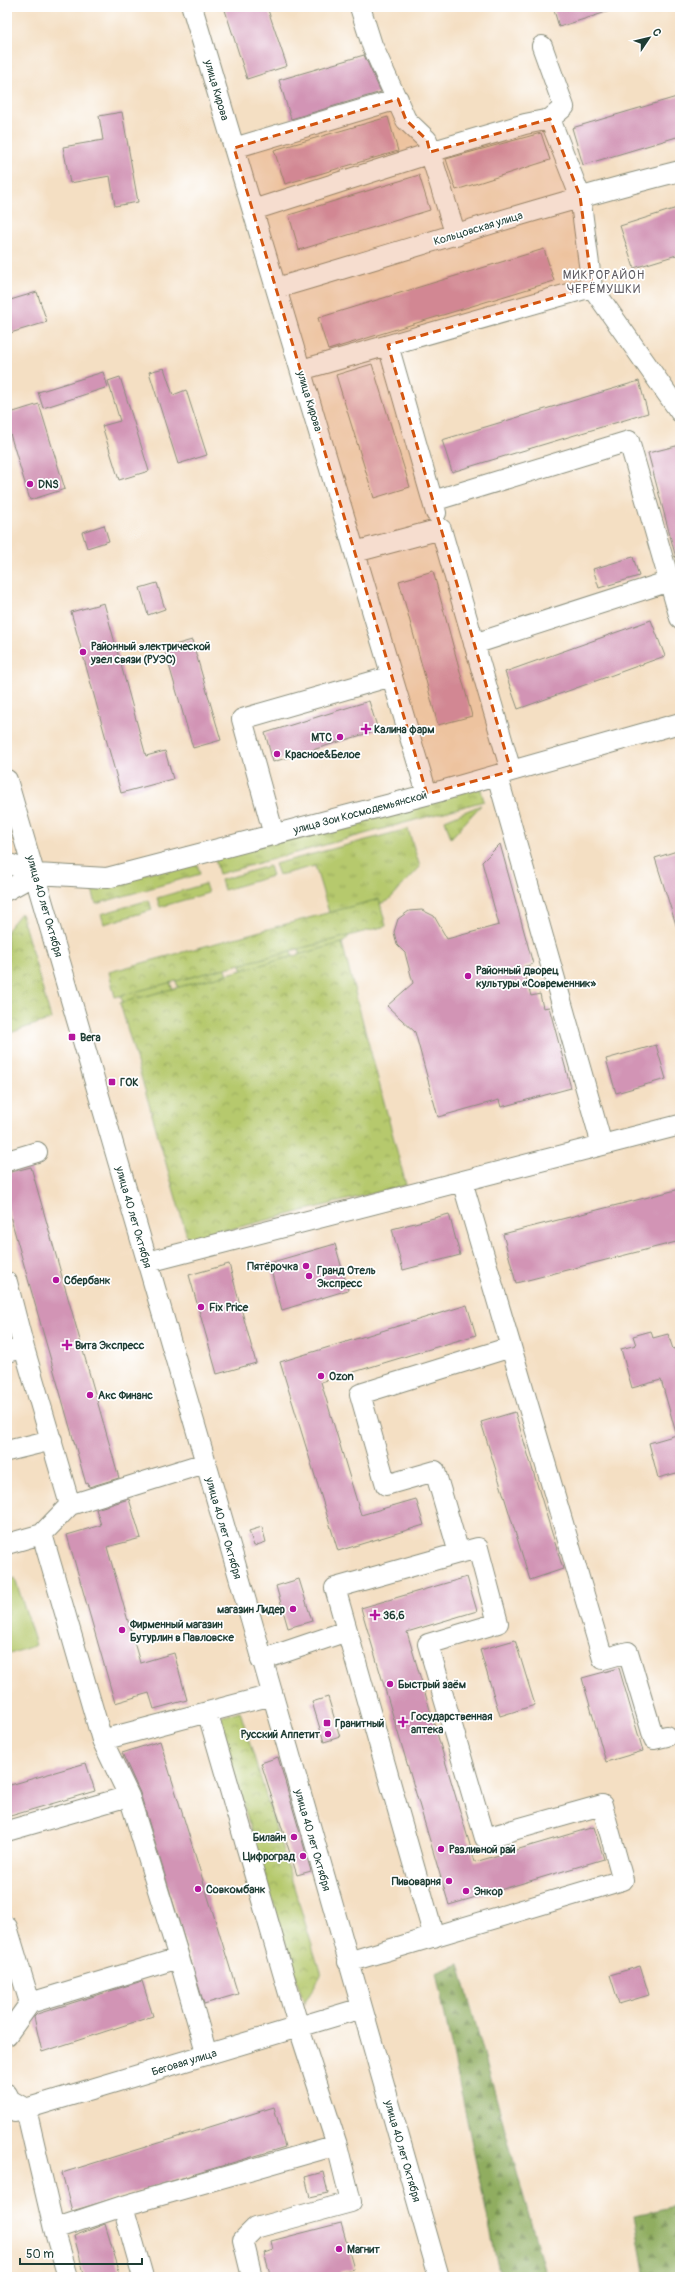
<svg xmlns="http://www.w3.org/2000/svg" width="687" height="2284" viewBox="0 0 687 2284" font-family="Pangolin,sans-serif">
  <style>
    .grass { fill: url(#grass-tufts); stroke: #6a8350 }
    .forest { fill: url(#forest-firs); stroke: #58754a }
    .park { fill: url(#park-crowns); stroke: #6a8350 }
    .garden { fill: #b6c96d; stroke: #6a8350 }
    .building { fill: #d294b5 }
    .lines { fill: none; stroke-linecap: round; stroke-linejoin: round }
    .minor-casing { stroke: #8a8e7c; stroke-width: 22 }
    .minor { stroke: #fff; stroke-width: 20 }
    .marked { fill: #d45610; fill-opacity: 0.2; stroke: #d45610; stroke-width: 3; stroke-dasharray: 8 5; stroke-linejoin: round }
    .poi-dot { fill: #b5179e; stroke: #fff; stroke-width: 1.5 }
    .labels { text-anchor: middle; stroke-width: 3.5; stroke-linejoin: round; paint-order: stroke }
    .street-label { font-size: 11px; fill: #1f3d34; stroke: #fff }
    .poi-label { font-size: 11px; font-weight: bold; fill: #1f3d34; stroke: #fff; text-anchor: start }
    .neighbourhood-label { font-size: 12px; letter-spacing: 1px; fill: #5e5b61; stroke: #fff }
  </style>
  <defs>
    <pattern id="grass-tufts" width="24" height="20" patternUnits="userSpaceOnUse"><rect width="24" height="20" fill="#b6c96d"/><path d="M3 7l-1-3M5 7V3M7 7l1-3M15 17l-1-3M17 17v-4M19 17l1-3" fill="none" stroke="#93a45a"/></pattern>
    <pattern id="forest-firs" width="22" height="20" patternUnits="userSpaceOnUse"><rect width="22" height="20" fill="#90ad60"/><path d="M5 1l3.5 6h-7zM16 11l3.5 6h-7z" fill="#758e50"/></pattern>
    <pattern id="park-crowns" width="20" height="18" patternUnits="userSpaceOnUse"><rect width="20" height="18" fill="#b6c96d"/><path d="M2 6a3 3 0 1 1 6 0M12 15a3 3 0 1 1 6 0" fill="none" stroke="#93a45a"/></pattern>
  </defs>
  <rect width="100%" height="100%" fill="#fff"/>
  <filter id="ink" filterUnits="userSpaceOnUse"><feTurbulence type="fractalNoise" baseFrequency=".025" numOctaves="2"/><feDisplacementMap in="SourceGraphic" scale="8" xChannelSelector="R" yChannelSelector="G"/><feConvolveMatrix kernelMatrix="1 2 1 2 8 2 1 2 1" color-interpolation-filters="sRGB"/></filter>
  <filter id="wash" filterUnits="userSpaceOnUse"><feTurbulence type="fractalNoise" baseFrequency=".012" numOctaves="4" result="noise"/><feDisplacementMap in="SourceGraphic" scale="16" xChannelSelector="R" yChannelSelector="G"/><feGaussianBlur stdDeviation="0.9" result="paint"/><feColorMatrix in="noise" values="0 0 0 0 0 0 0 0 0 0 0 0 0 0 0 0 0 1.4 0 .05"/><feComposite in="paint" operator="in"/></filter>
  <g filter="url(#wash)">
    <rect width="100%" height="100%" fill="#f4dfc3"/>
    <path class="grass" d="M 479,783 L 484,801 L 219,874 L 214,856 Z
      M 481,805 L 451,838 L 445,820 Z
      M 408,829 L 420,867 L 388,901 L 331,919 L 315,866 L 279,875 L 275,864 Z
      M 196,859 L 200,874 L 96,904 L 92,889 Z
      M 269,866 L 272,876 L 224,890 L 221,880 Z
      M 205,884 L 208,893 L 160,907 L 157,898 Z
      M 149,900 L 152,910 L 104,924 L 101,914 Z
      M 365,919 L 340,946 L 302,959 L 296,940 Z
      M 287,940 L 293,958 L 244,974 L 238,956 Z
      M 223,959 L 229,978 L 180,993 L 174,975 Z
      M 168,975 L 174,993 L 125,1009 L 119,991 Z"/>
    <path class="forest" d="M 459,1964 L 546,2277 L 500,2277 L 436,1973 Z
      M 680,2205 L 680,2277 L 645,2277 L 634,2215 Z"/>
    <path class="park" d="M 379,899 L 386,926 L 115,997 L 109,972 Z
      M 21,913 L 51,1019 L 7,1034 L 7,930 Z
      M 342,943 L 406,1185 L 188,1240 L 120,1003 Z
      M 240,1711 L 321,1975 L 304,2004 L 217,1718 Z"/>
    <path class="garden" d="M 15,1578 L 36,1645 L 7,1655 L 7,1581 Z"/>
    <g id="blocks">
      <path class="building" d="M 224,7 L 267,7 L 287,66 L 247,79 Z
        M 553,7 L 612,7 L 613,10 L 559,27 Z
        M 364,55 L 381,92 L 291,119 L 279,80 Z
        M 680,96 L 680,136 L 583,165 L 572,128 Z
        M 122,112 L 138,202 L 115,206 L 110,176 L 70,183 L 63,147 L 103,140 L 99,116 Z
        M 388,117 L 398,151 L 285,184 L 274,150 Z
        M 541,133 L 550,160 L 456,190 L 446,159 Z
        M 419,175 L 430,210 L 299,250 L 289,215 Z
        M 677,208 L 680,218 L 680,254 L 634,268 L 620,226 Z
        M 544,249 L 554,281 L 328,350 L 318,318 Z
        M 37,292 L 47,322 L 7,334 L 7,301 Z
        M 372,364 L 410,487 L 374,498 L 336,375 Z
        M 164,368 L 173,395 L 186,390 L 207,455 L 178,464 L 149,372 Z
        M 103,372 L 108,387 L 43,408 L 38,392 Z
        M 120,377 L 149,471 L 119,480 L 102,426 L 120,421 L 108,381 Z
        M 639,381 L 648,413 L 452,472 L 442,440 Z
        M 39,404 L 65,489 L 30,500 L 7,424 L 7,414 Z
        M 680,445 L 680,558 L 676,558 L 648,453 Z
        M 104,525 L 109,541 L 87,548 L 82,532 Z
        M 633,557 L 639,576 L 599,588 L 593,569 Z
        M 433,571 L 472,716 L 438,725 L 399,581 Z
        M 157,583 L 165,609 L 148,615 L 140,588 Z
        M 104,603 L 146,756 L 165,751 L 173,779 L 121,793 L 71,612 Z
        M 651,620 L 665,656 L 518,709 L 505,672 Z
        M 192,640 L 221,740 L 193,748 L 164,648 Z
        M 369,701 L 378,730 L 273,762 L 265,733 Z
        M 500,844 L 533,964 L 523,967 L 531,996 L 540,994 L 543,1008 L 549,1007 L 571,1088 L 501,1107 L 499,1100 L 438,1117 L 415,1032 L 387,1006 L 413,983 L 405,953 L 397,945 L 394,932 L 398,919 L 409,911 L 422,910 L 434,916 L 447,939 L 499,925 L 482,862 Z
        M 680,850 L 680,928 L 677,928 L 655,858 Z
        M 656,1045 L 666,1079 L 616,1093 L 606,1059 Z
        M 31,1167 L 119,1478 L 89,1487 L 88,1483 L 86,1484 L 7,1205 L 7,1173 Z
        M 680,1189 L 680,1241 L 516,1283 L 503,1234 Z
        M 449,1214 L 460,1255 L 403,1270 L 392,1229 Z
        M 335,1244 L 348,1290 L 282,1310 L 269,1263 Z
        M 229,1264 L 256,1363 L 217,1374 L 189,1275 Z
        M 467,1305 L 476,1335 L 321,1382 L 361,1515 L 416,1499 L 424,1525 L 338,1551 L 280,1362 Z
        M 651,1331 L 653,1338 L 668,1334 L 673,1349 L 680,1347 L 680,1433 L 676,1433 L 661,1380 L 632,1388 L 621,1349 L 636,1345 L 633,1336 Z
        M 515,1412 L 563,1569 L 530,1580 L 481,1422 Z
        M 680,1434 L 680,1472 L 658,1478 L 649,1443 Z
        M 129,1499 L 141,1538 L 107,1547 L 140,1663 L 174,1653 L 187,1700 L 154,1709 L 149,1693 L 115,1703 L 67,1535 L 101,1525 L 96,1509 Z
        M 262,1527 L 266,1542 L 254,1546 L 249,1531 Z
        M 467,1577 L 477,1611 L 407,1632 L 475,1862 L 594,1827 L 604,1859 L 449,1905 L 361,1608 Z
        M 299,1579 L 312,1621 L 288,1628 L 276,1586 Z
        M 515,1640 L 535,1705 L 500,1716 L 480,1650 Z
        M 619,1668 L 643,1751 L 606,1762 L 582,1678 Z
        M 328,1697 L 340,1737 L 324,1742 L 312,1702 Z
        M 160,1741 L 238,1994 L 204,2004 L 140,1793 L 122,1753 Z
        M 278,1757 L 311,1871 L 297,1875 L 261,1763 Z
        M 86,1763 L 95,1791 L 7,1817 L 7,1786 Z
        M 640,1966 L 649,1995 L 619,2004 L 610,1975 Z
        M 142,1981 L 153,2016 L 42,2052 L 34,2017 L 37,2014 Z
        M 274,2107 L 285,2147 L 72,2211 L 62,2173 Z
        M 323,2172 L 328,2193 L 310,2197 L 305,2177 Z
        M 341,2223 L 354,2269 L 340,2272 L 341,2277 L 271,2277 L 264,2253 L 273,2250 L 271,2241 Z
        M 105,2224 L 121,2277 L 85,2277 L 74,2236 Z"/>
    </g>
  </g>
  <g filter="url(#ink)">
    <use href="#blocks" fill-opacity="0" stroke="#8a8e7c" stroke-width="1"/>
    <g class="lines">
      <g class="minor-casing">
        <path id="minor" d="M 192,7 L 427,794
          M 360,7 L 372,45 L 406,120 L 427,140 L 430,152
          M 234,148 L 398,99
          M 253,210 L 431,153
          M 456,236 L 430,152 L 525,124 L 550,119
          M 592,287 L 680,412
          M 277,288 C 411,249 544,205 680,171
          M 388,345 L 436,513
          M 301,370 L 592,287 L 580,196 L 550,119 L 564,107 L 542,46
          M 433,501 L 629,441 L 680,618
          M 355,552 L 441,529 L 511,771
          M 474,644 L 670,581
          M 497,775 L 602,1145
          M 7,780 L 231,1549 L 439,2277
          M 274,835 L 242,719 L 392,676
          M 7,863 L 36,874 L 107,878 L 441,791 L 680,723
          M 7,890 L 36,874
          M 7,1161 L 37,1152
          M 462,1181 L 603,1659 L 628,1652 L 654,1739 L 667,1736
          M 148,1262 L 680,1125
          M 7,1282 L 24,1348
          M 7,1352 L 24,1348 L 70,1505 L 205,1463
          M 7,1451 L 52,1440
          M 70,1505 L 42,1534 L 102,1740
          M 7,1544 L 42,1534
          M 261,1660 L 347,1631
          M 7,1831 L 129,1796 L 102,1740 L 272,1695
          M 7,1927 L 30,2003 L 7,2035
          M 434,1937 L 335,1588 L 459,1553 L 435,1471 L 386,1485 L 360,1394 L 511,1347
          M 179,1958 L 207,2055
          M 348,1962 L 623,1880 L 602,1805 L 485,1838 L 428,1644 L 498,1623 L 478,1548 L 459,1553
          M 30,2003 L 179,1958 L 129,1796
          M 7,2094 L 10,2100 L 26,2109 L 54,2229 L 123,2206 L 337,2145 L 299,2028 L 208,1714
          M 15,2112 L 362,2008
          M 123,2206 L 143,2277
          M 54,2229 L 68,2277
          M 252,2277 L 243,2240 L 255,2228 L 351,2202 L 337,2145"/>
      </g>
      <use href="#minor" class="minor"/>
    </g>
  </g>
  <path class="marked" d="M 398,99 L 406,120 L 427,140 L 430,152 L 550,119 L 580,196 L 592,287 L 388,345 L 511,771 L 427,794 L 234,148 Z"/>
  <g class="poi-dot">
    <circle cx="30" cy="484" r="4"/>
    <circle cx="83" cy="652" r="4"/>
    <path d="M364 723h4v4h4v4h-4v4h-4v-4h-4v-4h4z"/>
    <circle cx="340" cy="737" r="4"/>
    <circle cx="277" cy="754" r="4"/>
    <circle cx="468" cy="976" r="4"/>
    <rect x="68" y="1033" width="8" height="8" rx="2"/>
    <rect x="108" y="1078" width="8" height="8" rx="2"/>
    <circle cx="306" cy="1266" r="4"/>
    <circle cx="309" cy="1276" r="4"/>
    <circle cx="56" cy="1280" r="4"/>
    <circle cx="201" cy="1307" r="4"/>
    <path d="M65 1339h4v4h4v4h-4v4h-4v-4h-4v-4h4z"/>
    <circle cx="321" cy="1376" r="4"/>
    <circle cx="90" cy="1395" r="4"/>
    <circle cx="293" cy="1609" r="4"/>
    <path d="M373 1609h4v4h4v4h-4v4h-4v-4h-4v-4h4z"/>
    <circle cx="122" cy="1630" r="4"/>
    <circle cx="390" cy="1684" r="4"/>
    <path d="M401 1716h4v4h4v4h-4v4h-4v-4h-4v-4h4z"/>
    <rect x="323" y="1719" width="8" height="8" rx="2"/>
    <circle cx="328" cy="1734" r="4"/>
    <circle cx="294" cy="1837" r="4"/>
    <circle cx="441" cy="1849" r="4"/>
    <circle cx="303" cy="1856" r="4"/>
    <circle cx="449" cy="1881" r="4"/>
    <circle cx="198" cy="1889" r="4"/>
    <circle cx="466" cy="1891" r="4"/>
    <circle cx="339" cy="2249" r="4"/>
  </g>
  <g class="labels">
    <g class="street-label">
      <text transform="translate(217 90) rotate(74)" y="4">улица Кирова</text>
      <text transform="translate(478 228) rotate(-17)" y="4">Кольцовская улица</text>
      <text transform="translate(310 401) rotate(73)" y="4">улица Кирова</text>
      <text transform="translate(360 812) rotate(-15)" y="4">улица Зои Космодемьянской</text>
      <text transform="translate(45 906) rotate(74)" y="4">улица 40 лет Октября</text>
      <text transform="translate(134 1217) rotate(74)" y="4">улица 40 лет Октября</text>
      <text transform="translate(224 1528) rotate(74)" y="4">улица 40 лет Октября</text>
      <text transform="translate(313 1840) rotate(74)" y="4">улица 40 лет Октября</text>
      <text transform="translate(184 2062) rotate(-17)" y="4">Беговая улица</text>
      <text transform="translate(403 2151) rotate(74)" y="4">улица 40 лет Октября</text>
    </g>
    <g class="poi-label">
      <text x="38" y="488">DNS</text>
      <text x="91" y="650">Районный электрической<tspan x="91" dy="13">узел связи (РУЭС)</tspan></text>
      <text x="374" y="733">Калина фарм</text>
      <text x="332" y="741" text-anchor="end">МТС</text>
      <text x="285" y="758">Красное&amp;Белое</text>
      <text x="476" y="974">Районный дворец<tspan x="476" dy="13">культуры «Современник»</tspan></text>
      <text x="80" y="1041">Вега</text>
      <text x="120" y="1086">ГОК</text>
      <text x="298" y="1270" text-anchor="end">Пятёрочка</text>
      <text x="317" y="1274">Гранд Отель<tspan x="317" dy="13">Экспресс</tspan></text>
      <text x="64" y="1284">Сбербанк</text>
      <text x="209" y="1311">Fix Price</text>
      <text x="75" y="1349">Вита Экспресс</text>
      <text x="329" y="1380">Ozon</text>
      <text x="98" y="1399">Акс Финанс</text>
      <text x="285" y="1613" text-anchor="end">магазин Лидер</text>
      <text x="383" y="1619">36,6</text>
      <text x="130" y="1628">Фирменный магазин<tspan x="130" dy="13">Бутурлин в Павловске</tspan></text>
      <text x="398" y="1688">Быстрый заём</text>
      <text x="411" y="1720">Государственная<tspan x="411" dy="13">аптека</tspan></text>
      <text x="335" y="1727">Гранитный</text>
      <text x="320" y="1738" text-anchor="end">Русский Аппетит</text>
      <text x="286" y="1841" text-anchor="end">Билайн</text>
      <text x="449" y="1853">Разливной рай</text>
      <text x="295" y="1860" text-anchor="end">Цифроград</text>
      <text x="441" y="1885" text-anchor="end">Пивоварня</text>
      <text x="206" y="1893">Совкомбанк</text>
      <text x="474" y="1895">Энкор</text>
      <text x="347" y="2253">Магнит</text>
    </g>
    <g class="neighbourhood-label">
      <text x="604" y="279">МИКРОРАЙОН<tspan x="604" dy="14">ЧЕРЁМУШКИ</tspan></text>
    </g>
  </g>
  <rect width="687" height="2284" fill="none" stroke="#fff" stroke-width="24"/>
  <g transform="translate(649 38) rotate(55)" stroke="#ffffff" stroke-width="3" paint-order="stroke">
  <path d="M0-3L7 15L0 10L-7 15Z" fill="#1f3d34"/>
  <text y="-6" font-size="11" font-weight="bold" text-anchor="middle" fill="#1f3d34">С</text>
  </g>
  <path d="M20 2258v6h122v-6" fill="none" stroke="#1f3d34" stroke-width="2"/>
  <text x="26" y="2258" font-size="12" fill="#1f3d34" stroke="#ffffff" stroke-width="3" paint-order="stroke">50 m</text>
</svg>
